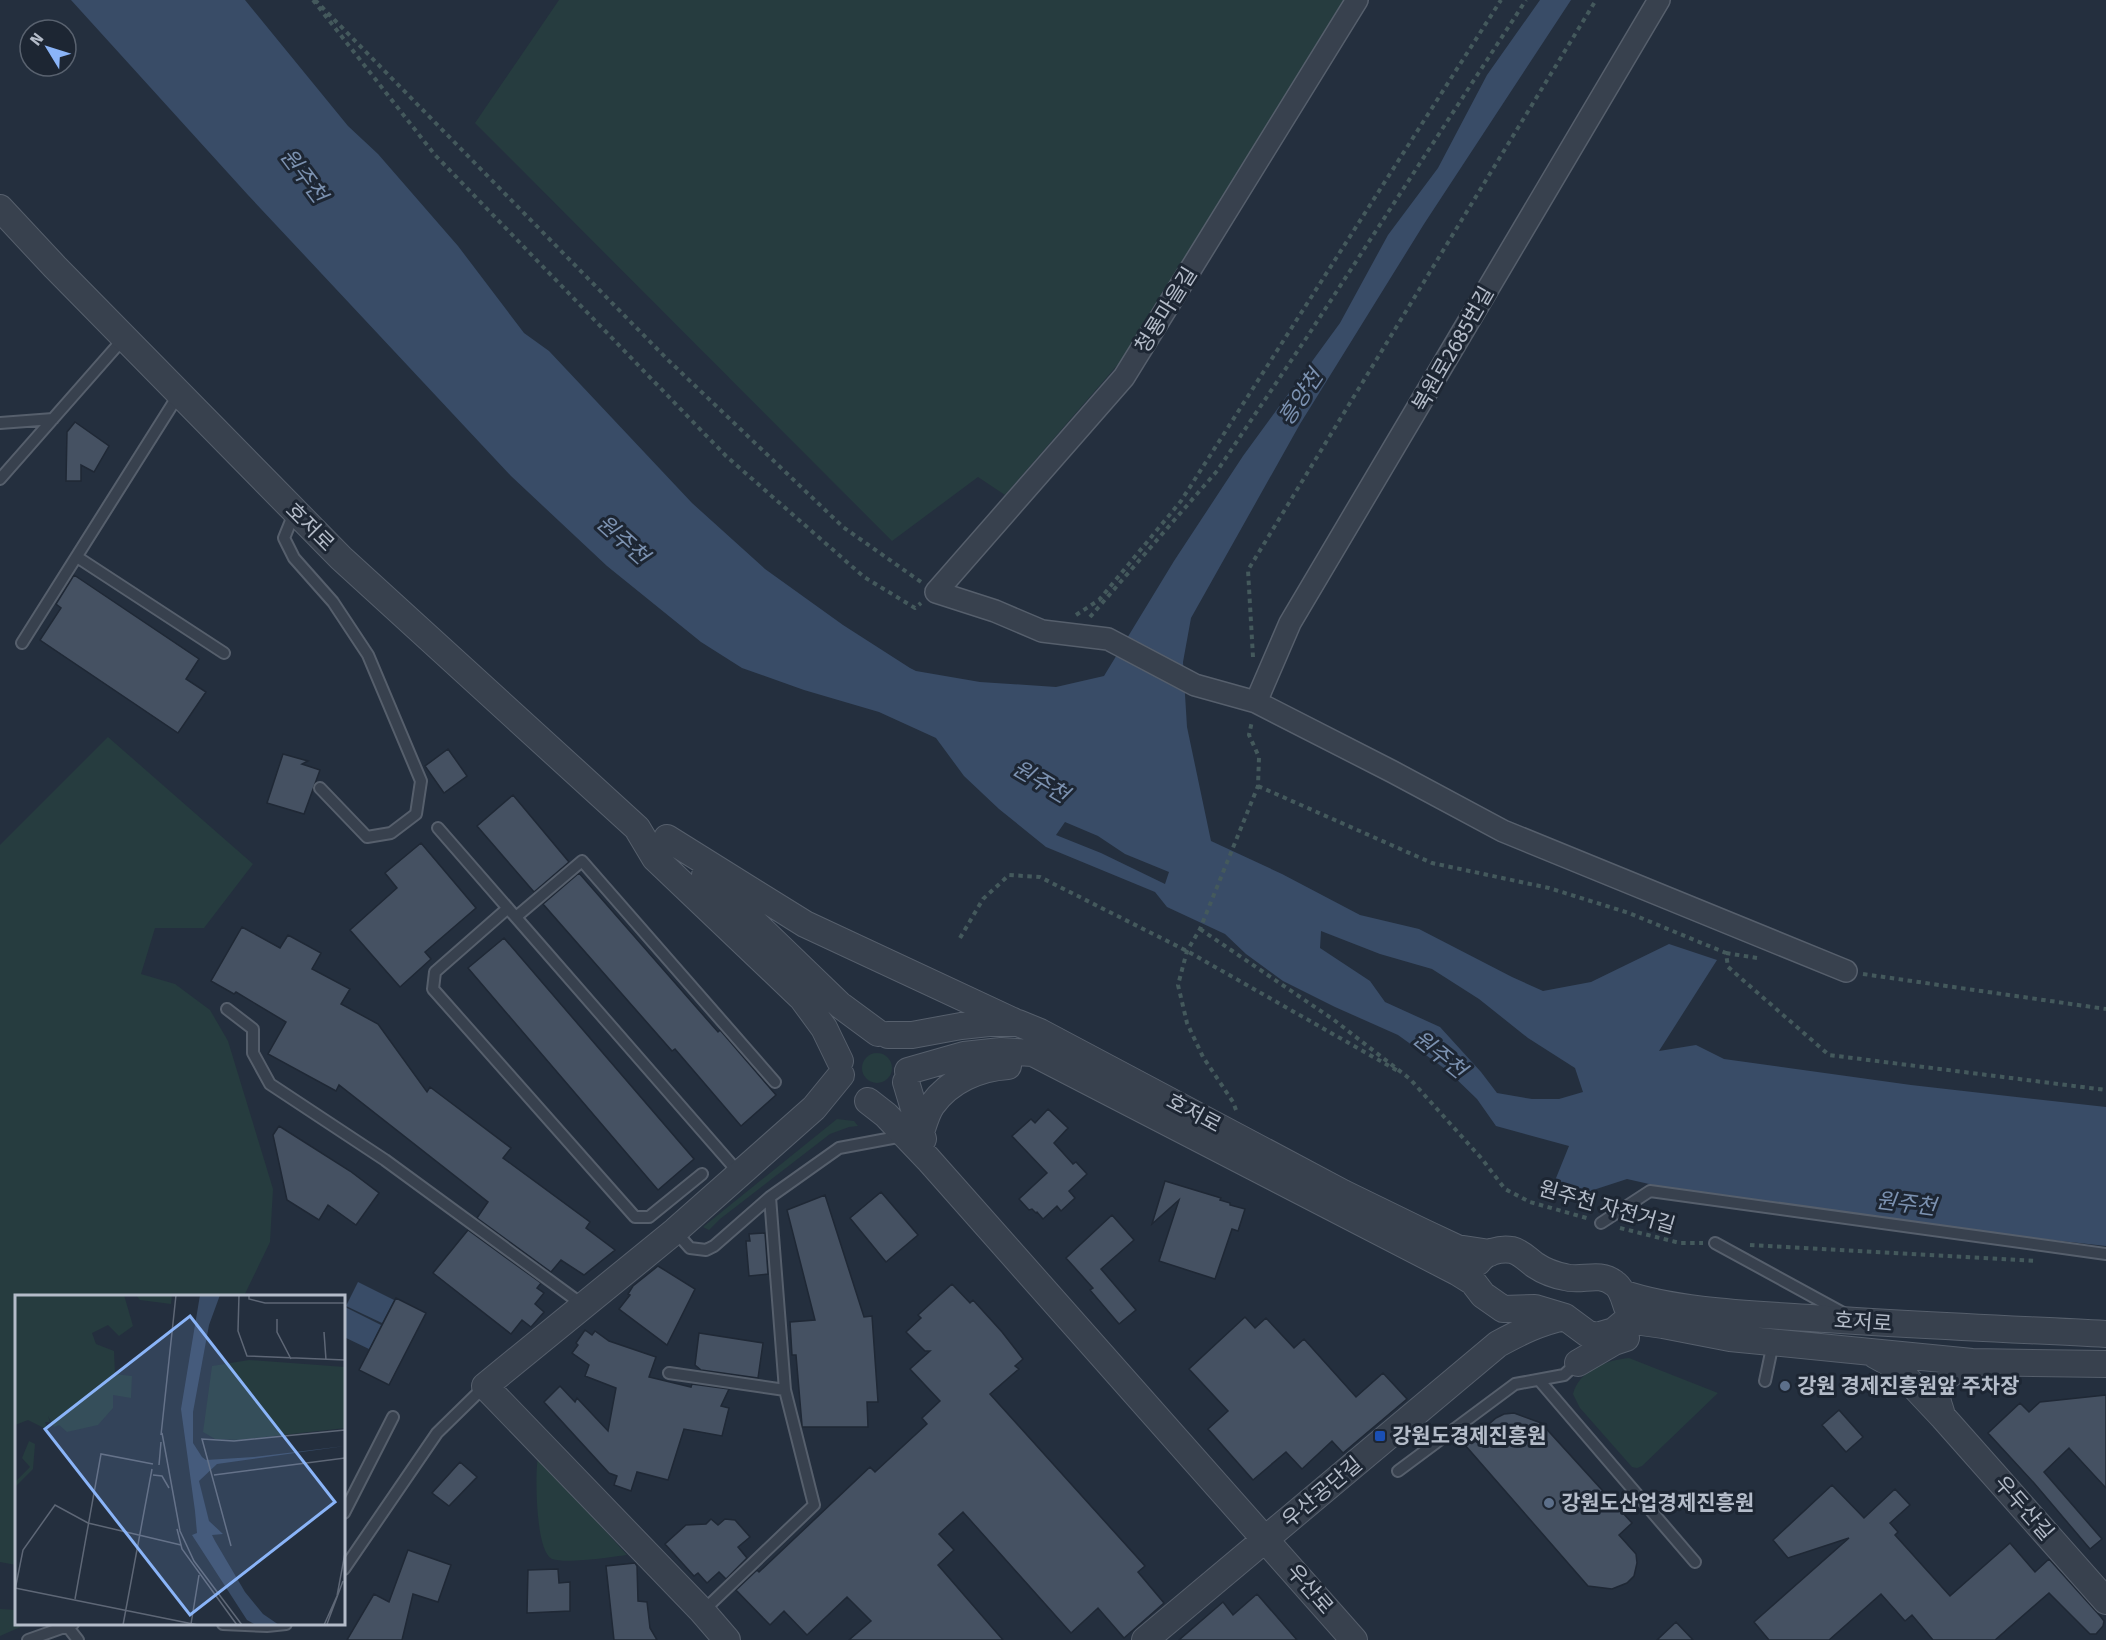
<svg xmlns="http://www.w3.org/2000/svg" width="2106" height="1640" viewBox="0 0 2106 1640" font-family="'Fira Sans','Noto Sans KR',sans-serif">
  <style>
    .green { fill: #263c3f }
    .water { fill: #394c67; fill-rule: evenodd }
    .building { fill: #455162; stroke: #1f2835; stroke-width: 1.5 }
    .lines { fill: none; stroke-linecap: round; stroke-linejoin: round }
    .service-casing { stroke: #565f6c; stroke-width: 14 }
    .minor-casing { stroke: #565f6c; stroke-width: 24 }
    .tertiary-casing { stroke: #565f6c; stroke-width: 28 }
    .path { stroke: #44595c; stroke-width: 4; stroke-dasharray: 4.5 4.5; stroke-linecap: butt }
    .service { stroke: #38414e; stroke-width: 10 }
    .minor { stroke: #38414e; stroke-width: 21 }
    .tertiary { stroke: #38414e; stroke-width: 26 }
    .service-dot { fill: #5c6f8a; stroke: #1d2633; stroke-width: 2 }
    .transit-dot { fill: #1a4fb4; stroke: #1d2633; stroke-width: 2 }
    .labels { text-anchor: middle; stroke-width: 6; stroke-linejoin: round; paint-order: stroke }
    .street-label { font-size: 21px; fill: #b4bcc9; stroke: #1d2633 }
    .poi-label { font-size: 21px; font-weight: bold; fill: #b4bcc9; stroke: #1d2633; text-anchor: start }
    .water-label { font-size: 22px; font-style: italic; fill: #7c92b1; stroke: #1d2633 }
    .inset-road { fill: none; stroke: #5e6776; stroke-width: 1.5 }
    .view { fill: #8ab4f8; fill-opacity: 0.15; stroke: #8ab4f8; stroke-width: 3 }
    .inset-edge { fill: none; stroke: #b4bcc9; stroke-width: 3 }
  </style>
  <rect width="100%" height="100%" fill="#242f3e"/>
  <path class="green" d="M 559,0 L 1346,0 L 1145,333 L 1005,495 L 978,477 L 892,541 L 475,123 Z
    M 108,737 L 253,864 L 204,928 L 155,928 L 141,974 L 175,984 L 210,1010 L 228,1041 L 273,1189 L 270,1242 L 244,1296 L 16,1296 L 16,1565 L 0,1562 L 0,845 Z
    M862 1068a15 15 0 1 1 30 0a15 15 0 1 1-30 0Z
    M 837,1119 L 854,1121 L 858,1126 L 849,1127 L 830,1134 L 720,1219 L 709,1230 L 703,1227 Z
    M 1629,1358 L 1718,1393 L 1642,1466 L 1637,1468 L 1632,1467 L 1580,1408 L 1573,1394 C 1579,1370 1607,1360 1629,1358 Z
    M 538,1456 L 627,1555 C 611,1557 567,1564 552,1559 C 535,1551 535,1473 538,1456 Z
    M 0,1609 L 16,1610 L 16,1624 L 25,1625 L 0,1636 Z"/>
  <path class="water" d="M 71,0 L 245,0 L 348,126 L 378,154 L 458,246 L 524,333 L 549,351 L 692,503 L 765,569 L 843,625 L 910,668 L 916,671 L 980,682 L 1056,687 L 1104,676 L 1174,561 L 1243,456 L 1340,323 L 1388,235 L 1438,168 L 1487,75 L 1540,0 L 1571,0 L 1424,224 L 1300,424 L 1191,618 L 1183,662 L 1187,727 L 1211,841 L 1282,874 L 1360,915 L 1419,929 L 1512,977 L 1543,991 L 1591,982 L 1669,944 L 1717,960 L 1659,1051 L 1696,1045 L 1724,1059 L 1911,1085 L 2106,1107 L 2106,1246 L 1899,1223 L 1658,1186 L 1627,1179 L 1581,1194 L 1554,1183 L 1569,1146 L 1496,1126 L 1477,1099 L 1448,1071 L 1398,1035 L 1335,1007 L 1283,981 L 1246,954 L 1225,934 L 1167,907 L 1155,892 L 1046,847 L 999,809 L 964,776 L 936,738 L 879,712 L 804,690 L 742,668 L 701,642 L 607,566 L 511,476 L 248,195 ZM 1065,822 L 1098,836 L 1125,854 L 1169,872 L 1165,884 L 1101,853 L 1056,835 ZM 1321,931 L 1380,954 L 1432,969 L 1479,999 L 1528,1038 L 1575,1068 L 1583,1092 L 1559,1099 L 1532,1099 L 1497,1093 L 1481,1072 L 1440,1027 L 1385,1002 L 1370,981 L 1320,948 Z
    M 358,1282 L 394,1300 L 382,1323 L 346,1306 Z
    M 345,1307 L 381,1325 L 369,1349 L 344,1337 L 344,1311 Z"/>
  <path class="building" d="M 75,422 L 109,446 L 94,472 L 81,465 L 81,481 L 66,481 L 67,432 Z
    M 74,575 L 199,659 L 186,679 L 206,692 L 178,733 L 40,640 L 61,608 L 56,604 Z
    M 448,749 L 467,776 L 444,793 L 425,766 Z
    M 283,754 L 308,761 L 302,764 L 320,770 L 304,814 L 267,803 Z
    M 513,795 L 569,862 L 534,892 L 477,826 Z
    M 421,843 L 476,908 L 425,952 L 431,959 L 400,987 L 350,930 L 397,888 L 385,873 Z
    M 579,873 L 718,1032 L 720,1030 L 776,1095 L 741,1126 L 675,1049 L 672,1051 L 543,904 Z
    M 242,927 L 280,948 L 288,935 L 321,953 L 312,969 L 350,989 L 341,1004 L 378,1024 L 427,1092 L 430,1087 L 511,1148 L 503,1158 L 590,1222 L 586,1228 L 615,1250 L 584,1275 L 561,1260 L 551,1272 L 477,1218 L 488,1202 L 339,1085 L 336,1091 L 268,1054 L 286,1022 L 236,992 L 234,994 L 211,981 Z
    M 504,938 L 694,1159 L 658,1190 L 468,968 Z
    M 1048,1109 L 1068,1128 L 1054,1143 L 1073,1164 L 1076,1162 L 1087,1174 L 1069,1191 L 1075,1198 L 1061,1211 L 1057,1206 L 1043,1219 L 1037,1212 L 1036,1213 L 1032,1209 L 1029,1210 L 1019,1199 L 1047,1173 L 1012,1136 L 1031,1119 L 1035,1123 Z
    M 279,1126 L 350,1171 L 379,1193 L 356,1225 L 328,1205 L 319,1220 L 287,1200 L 273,1135 Z
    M 1165,1181 L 1221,1198 L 1220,1200 L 1230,1203 L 1230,1205 L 1245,1209 L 1238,1231 L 1232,1229 L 1215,1279 L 1159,1261 L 1179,1200 L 1152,1224 Z
    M 881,1192 L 918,1235 L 886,1262 L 850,1218 Z
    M 825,1195 L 864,1317 L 872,1316 L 878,1402 L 867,1402 L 868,1427 L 802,1427 L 802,1425 L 796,1355 L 792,1355 L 790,1322 L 815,1320 L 787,1210 Z
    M 1112,1215 L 1134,1240 L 1101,1269 L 1136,1310 L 1119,1324 L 1090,1290 L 1093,1288 L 1066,1258 Z
    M 468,1230 L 541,1283 L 537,1288 L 544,1293 L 535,1304 L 544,1312 L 531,1327 L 522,1320 L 511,1334 L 433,1273 Z
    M 765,1233 L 768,1274 L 749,1276 L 746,1241 L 750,1241 L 749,1234 Z
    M 658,1266 L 695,1289 L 667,1345 L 619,1309 L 630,1295 L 628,1294 L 633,1286 Z
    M 952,1284 L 970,1303 L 973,1300 L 1002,1332 L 1023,1359 L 1015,1366 L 1019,1369 L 990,1394 L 1145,1566 L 1138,1572 L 1164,1603 L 1124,1638 L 1098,1608 L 1071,1633 L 963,1512 L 939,1534 L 954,1550 L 938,1565 L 1003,1640 L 849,1640 L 871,1621 L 847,1597 L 807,1635 L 784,1611 L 770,1625 L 736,1590 L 757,1570 L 759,1572 L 870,1467 L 875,1472 L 927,1424 L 922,1418 L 940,1401 L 910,1369 L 930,1351 L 925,1351 L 906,1332 L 921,1318 L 918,1315 Z
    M 396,1298 L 426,1313 L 389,1385 L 359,1370 Z
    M 1245,1317 L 1255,1328 L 1266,1318 L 1294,1348 L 1304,1339 L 1356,1397 L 1383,1373 L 1407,1399 L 1343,1453 L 1332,1441 L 1302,1469 L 1286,1452 L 1253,1480 L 1208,1429 L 1228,1411 L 1189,1369 Z
    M 585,1330 L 592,1335 L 595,1331 L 609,1341 L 656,1357 L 649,1377 L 691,1387 L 692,1384 L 729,1389 L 721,1406 L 729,1408 L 722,1436 L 684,1429 L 668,1480 L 637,1472 L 631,1491 L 614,1485 L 617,1476 L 609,1473 L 544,1402 L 560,1386 L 575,1402 L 577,1398 L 608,1431 L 616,1388 L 585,1376 L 589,1365 L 572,1353 L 578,1345 L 576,1343 Z
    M 699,1333 L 763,1343 L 758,1378 L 701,1370 L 695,1365 Z
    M 2106,1395 L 2106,1488 L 2069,1448 L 2044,1472 L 2102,1539 L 2090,1549 L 2034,1483 L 1988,1433 L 2020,1403 L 2029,1412 L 2040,1402 Z
    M 1839,1410 L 1863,1437 L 1846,1452 L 1822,1425 Z
    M 1514,1413 L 1541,1423 L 1632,1523 L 1619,1535 L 1636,1554 L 1637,1563 L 1634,1576 L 1627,1583 L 1612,1589 L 1588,1586 L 1465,1445 L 1496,1418 L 1504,1414 Z
    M 460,1462 L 477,1477 L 449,1506 L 432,1493 Z
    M 1832,1485 L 1864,1518 L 1895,1489 L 1910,1505 L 1890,1523 L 1898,1532 L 1895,1535 L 1950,1596 L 2010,1543 L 2035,1572 L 2049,1559 L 2101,1617 L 2104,1621 L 2103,1626 L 2096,1634 L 2090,1634 L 2049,1593 L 1995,1640 L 1933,1640 L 1912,1615 L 1905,1621 L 1881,1594 L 1829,1640 L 1769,1640 L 1754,1622 L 1849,1538 L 1788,1558 L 1773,1540 Z
    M 711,1519 L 718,1525 L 725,1519 L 735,1520 L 750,1537 L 738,1547 L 747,1558 L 726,1579 L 719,1572 L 707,1583 L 698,1573 L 694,1576 L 665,1544 L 686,1525 L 706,1524 Z
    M 408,1550 L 451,1565 L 438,1602 L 413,1594 L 402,1640 L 347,1640 L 374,1594 L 389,1602 Z
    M 635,1563 L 637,1566 L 638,1601 L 647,1602 L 650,1628 L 657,1640 L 614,1640 L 606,1566 Z
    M 558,1569 L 559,1583 L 570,1582 L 570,1611 L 527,1613 L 528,1570 Z
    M 1257,1594 L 1297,1640 L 1179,1640 L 1223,1602 L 1233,1615 Z
    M 1676,1622 L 1693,1640 L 1657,1640 Z"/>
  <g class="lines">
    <g class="service-casing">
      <path id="service" d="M 0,423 L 53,419
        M 0,479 L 124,338
        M 295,511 L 284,538 L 294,558 L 333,602 L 368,655 L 421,781 L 416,814 L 391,833 L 367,837 L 320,788
        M 77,557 L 224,653
        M 22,643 L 179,394
        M 438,828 L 739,1173
        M 508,908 L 435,972 L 433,989 L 635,1217 L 649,1217 L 702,1174
        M 516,917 L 582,861 L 775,1082
        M 227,1009 L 253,1029 L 253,1053 L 270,1084 L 385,1160 L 583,1305
        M 1601,1223 L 1650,1191 L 2106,1254
        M 675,1231 L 690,1248 L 706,1250 L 714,1246 L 770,1197 L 839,1148 L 903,1136
        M 1715,1243 L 1843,1313
        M 669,1373 L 785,1390
        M 1539,1380 L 1695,1562
        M 1765,1381 L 1773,1343
        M 1398,1471 L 1515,1384 L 1564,1375 L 1578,1362
        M 344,1513 L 393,1417
        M 344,1569 L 437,1433 L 485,1386
        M 703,1611 L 814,1505 L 785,1390 L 770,1197
        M 223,1624 L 267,1626 L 286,1624
        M 67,1626 L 78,1640
        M 28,1640 L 73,1624"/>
    </g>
    <g class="minor-casing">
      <path id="minor" d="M 1357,0 L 1124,377 L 936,592 L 995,611 L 1042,631 L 1108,639 L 1195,685 L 1256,702 L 1393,772 L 1503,831 L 1846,971
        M 1256,702 L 1290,623 L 1659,0"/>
    </g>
    <g class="tertiary-casing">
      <path id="tertiary" d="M 0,208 L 55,267 L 341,558 L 637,828 L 655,858 L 802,998 L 824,1028 L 840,1061
        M 667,838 L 805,924 L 1013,1021
        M 705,875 L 840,1005 L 878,1033
        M 888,1035 L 912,1035 L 961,1026 L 989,1023 L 1018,1023 L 1040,1032 L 1343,1193 L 1421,1231 L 1457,1248 L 1490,1253
        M 908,1071 L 964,1055 L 1001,1051 L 1033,1053 L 1457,1272 L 1473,1282 L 1483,1295 L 1503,1309 L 1535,1308 L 1565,1317 L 1588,1334 L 1597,1336 L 1614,1331 L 1627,1320 L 1663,1325 L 1730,1338 L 1972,1362 L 2106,1364
        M 906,1082 L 923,1139
        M 868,1101 L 886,1115 L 928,1159 L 1354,1640
        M 921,1132 C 924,1123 927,1112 932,1105 C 950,1080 979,1068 1008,1066
        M 1478,1262 C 1485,1252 1500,1248 1512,1250 C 1521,1252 1528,1260 1535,1265 C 1544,1271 1554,1275 1565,1277 C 1581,1282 1599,1271 1614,1283 C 1622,1288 1624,1299 1627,1307
        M 1622,1293 C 1678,1312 1752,1314 1811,1318 C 1909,1325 2008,1329 2106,1334
        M 1875,1355 L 1895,1366 L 1942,1416 L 2106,1601
        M 1578,1363 L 1614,1342 L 1626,1338
        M 1942,1416 C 1941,1410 1937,1402 1937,1396 C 1938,1377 1958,1369 1972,1362
        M 727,1640 L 702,1611 L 485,1386 L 675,1231 L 814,1108 L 841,1075
        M 1145,1640 L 1498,1344 C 1520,1332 1540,1322 1565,1317"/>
    </g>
    <path class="path" d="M 313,0 L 435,155 L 726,456 L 864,577 L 915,608 L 921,603
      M 315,0 L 667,359 L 843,527 L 921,582
      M 1076,615 L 1099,600 L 1181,501 L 1501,0
      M 1090,617 L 1217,471 L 1307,337 L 1526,0
      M 1253,657 L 1248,570 L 1596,0
      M 1258,786 L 1432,863 L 1549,888 L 1629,913 L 1726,953 L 1728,967 L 1829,1055 L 2106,1090
      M 1200,929 L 1334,1020 L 1410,1079 L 1482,1159 L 1505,1189 L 1530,1202 L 1590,1219
      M 960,938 L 983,899 L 1009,875 L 1040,877 L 1187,951 L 1398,1071
      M 1726,953 L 1757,958
      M 1863,974 L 2106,1009
      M 1236,1110 L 1233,1102 L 1203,1057 L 1187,1023 L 1178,985 L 1187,951 L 1200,929 L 1258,786 L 1259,757 L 1249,735 L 1252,721
      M 1620,1228 L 1680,1243 L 1703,1243
      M 1750,1245 L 2036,1261"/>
    <use href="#service" class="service"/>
    <use href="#minor" class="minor"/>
    <use href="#tertiary" class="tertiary"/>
  </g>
  <g class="service-dot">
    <circle cx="1785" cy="1386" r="6"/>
    <circle cx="1549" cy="1503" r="6"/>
  </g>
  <rect class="transit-dot" x="1374" y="1430" width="12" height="12" rx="3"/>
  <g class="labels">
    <g class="street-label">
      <text transform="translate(1166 310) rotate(-58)" y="7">청룡마을길</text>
      <text transform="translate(1453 349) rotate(-60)" y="7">북원로2685번길</text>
      <text transform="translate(310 527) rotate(45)" y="7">호저로</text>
      <text transform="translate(1194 1113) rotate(28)" y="7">호저로</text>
      <text transform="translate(1607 1207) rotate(16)" y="7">원주천 자전거길</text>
      <text transform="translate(1863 1322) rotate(4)" y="7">호저로</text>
      <text transform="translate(1322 1492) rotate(-40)" y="7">우산공단길</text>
      <text transform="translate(2024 1508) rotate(49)" y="7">우두산길</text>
      <text transform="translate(1310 1589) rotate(49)" y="7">우산로</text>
    </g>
    <g class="poi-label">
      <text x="1797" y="1393">강원 경제진흥원앞 주차장</text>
      <text x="1392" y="1443">강원도경제진흥원</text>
      <text x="1561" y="1510">강원도산업경제진흥원</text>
    </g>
    <g class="water-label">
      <text transform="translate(304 175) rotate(53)" y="8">원주천</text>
      <text transform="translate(1300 397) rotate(-56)" y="8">흥양천</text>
      <text transform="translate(623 539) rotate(42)" y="8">원주천</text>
      <text transform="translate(1041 781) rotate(31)" y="8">원주천</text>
      <text transform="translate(1440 1054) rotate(39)" y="8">원주천</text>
      <text transform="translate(1906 1203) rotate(7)" y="8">원주천</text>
    </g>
  </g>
  <g transform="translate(15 1295)">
    <rect width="330" height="330" fill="#242f3e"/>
    <path d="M 0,0 L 109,0 L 118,31 L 104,41 L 93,30 L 77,38 L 81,49 L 99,56 L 100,79 L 117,81 L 116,103 L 98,100 L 98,113 L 83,130 L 52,137 L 44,130 L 39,132 L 33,121 L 35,127 L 30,127 L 33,135 L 13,125 L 0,130 ZM 157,0 L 156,9 L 125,5 L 121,0 ZM 234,65 L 330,72 L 330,133 L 224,145 L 200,144 L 188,137 L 197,71 ZM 14,146 L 20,149 L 18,174 L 0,192 L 0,187 L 15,172 L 7,163 Z" fill="#263c3f"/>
    <path d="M 185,0 L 205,0 L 194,30 L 178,117 L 178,148 L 187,162 L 191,165 L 239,162 L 330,151 L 202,169 L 184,186 L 194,226 L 208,239 L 197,240 L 200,246 L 230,297 L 248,319 L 264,330 L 241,330 L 232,325 L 177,240 L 182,238 L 180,216 L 166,114 Z" fill="#394c67"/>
    <path class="inset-road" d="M 224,0 L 223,36 L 232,61 L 330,65M 234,0 L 234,4 L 250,8 L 330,8M 262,24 L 262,37 L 276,64M 309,37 L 311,65M 147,138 L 165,236 L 179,266 L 227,330M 146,140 L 161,0M 144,170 L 146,147M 138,180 L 147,181 L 154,193M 199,180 L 330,163M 162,234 L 167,254 L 222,330M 216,251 L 187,144 L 219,146 L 330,135M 0,293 L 183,330M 0,295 L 8,255 L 40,210 L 73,228 L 166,250M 60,304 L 86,159 L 138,169M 176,329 L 184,280M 312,329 L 328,286M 108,330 L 137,174M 309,330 L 322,301 L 330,258"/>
    <path class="view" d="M 175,21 L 320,207 L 175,320 L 30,134 Z"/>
    <rect width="330" height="330" class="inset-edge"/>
  </g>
  <g transform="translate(48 48) rotate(308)"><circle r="28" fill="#1d2633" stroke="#59626f" stroke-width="1.5"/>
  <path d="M0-4.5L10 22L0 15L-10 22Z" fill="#8ab4f8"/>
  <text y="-9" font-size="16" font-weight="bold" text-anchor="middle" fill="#b4bcc9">N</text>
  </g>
</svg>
